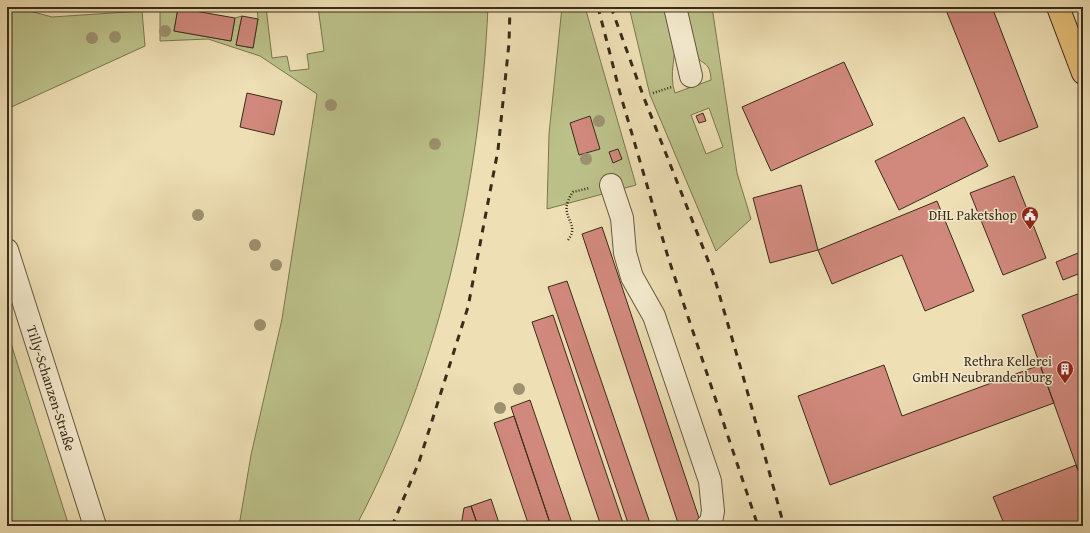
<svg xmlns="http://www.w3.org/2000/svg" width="1090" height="533" viewBox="0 0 1090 533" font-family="'Gentium Book Plus',serif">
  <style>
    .green { fill: #bcc18a; stroke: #7a7652; fill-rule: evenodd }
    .building { fill: #d1897d; stroke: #392c1a }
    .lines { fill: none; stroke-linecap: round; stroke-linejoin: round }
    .minor-casing { stroke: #665940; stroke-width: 24 }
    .major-casing { stroke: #392c1a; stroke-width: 24 }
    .path { stroke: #392c1a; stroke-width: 2.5; stroke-dasharray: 1 2; stroke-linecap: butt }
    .minor { stroke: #f4eace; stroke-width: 22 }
    .major { stroke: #e7c07a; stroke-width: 22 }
    .rail { stroke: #392c1a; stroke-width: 3; stroke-dasharray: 7 7; stroke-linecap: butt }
    .tree { fill: #9d916f }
    .labels { text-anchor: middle; stroke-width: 3; stroke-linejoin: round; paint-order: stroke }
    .poi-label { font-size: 14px; fill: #392c1a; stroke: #f4eace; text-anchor: end }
    .street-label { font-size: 14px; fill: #392c1a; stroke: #f4eace }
  </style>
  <rect width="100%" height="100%" fill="#eedfb4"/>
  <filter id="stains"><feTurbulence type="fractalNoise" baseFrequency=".005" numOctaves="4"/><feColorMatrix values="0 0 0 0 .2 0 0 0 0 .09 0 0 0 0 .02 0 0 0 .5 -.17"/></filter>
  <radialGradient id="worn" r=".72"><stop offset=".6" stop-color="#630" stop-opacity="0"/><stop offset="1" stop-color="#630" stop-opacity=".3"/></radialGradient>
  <path class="green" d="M 7,7 L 15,7 L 52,17 L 142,11 L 145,46 L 7,109 Z
    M 257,7 L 266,7 L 272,58 L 287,56 L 290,71 L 309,69 L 307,54 L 324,51 L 318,7 L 488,7 C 480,185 440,368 356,526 L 239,526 L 251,455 L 282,319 L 317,94 L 260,56 L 208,39 L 160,41 L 160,10 L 178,8 L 174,31 L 231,41 L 235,18 L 242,16 L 236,45 L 253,48 L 258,19 Z
    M 562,7 L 585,7 L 636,185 L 547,209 L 549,134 Z
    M 629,7 L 668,7 C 670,16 674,25 675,34 C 677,55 668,74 675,93 L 711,80 C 710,59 701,66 696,55 C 689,41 685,22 680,7 L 712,7 L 737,173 L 751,219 L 716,251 L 650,95 ZM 709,108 L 723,147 L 706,154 L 691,115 Z
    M 7,331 L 69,526 L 7,526 Z"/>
  <path class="building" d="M 953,7 L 992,7 L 1038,127 L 999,142 L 946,10 Z
    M 178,8 L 235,18 L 231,41 L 174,31 Z
    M 242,16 L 258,19 L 253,48 L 236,45 Z
    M 844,62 L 873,125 L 771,171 L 742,107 Z
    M 247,93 L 282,101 L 274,135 L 240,127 Z
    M 703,113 L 706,121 L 699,123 L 696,116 Z
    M 590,116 L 600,149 L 579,155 L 570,123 Z
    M 964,117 L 988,166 L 899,210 L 875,161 Z
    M 618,149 L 622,159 L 613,163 L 609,152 Z
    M 1014,176 L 1046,258 L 1003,275 L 970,193 Z
    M 801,185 L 818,250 L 770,263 L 753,198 Z
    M 937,201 L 974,291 L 925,311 L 902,255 L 832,284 L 818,250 Z
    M 602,227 L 700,521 L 685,526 L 679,526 L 582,234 Z
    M 1083,251 L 1083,272 L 1063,280 L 1056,262 Z
    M 567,281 L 651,526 L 629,526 L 548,287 Z
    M 1083,292 L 1083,484 L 1022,315 Z
    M 553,315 L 624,526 L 601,526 L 532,322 Z
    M 884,365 L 902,416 L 1040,365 L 1054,403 L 830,485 L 798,396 Z
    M 530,400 L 573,526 L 551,526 L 511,407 Z
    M 514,416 L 551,526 L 529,526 L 494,423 Z
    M 1076,465 L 1083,484 L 1083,526 L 1005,526 L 993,497 Z
    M 491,499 L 500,526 L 478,526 L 471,506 Z
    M 471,506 L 478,526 L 461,526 L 464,508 Z"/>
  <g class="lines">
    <g class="minor-casing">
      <g id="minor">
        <path d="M 675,7 L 691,76"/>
        <path d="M 611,185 L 622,218 L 625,253 L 632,277 L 654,316 L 710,481 L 713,511 L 711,522 L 707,526"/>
        <path id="s1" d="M 7,250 L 95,526"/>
      </g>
    </g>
    <g class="major-casing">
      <path id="major" d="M 1058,7 L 1083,73"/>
    </g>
    <path class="path" d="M 653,93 L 672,87
      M 568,240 C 582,222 555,217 573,192 L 589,188"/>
    <use href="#minor" class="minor"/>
    <use href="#major" class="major"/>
    <path class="rail" d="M 598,7 L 620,93 L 668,257 L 758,526
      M 611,7 L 644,98 L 713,273 L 745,383 L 784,526
      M 392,526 L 419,462 L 468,307 L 498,150 L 509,43 L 510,7"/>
  </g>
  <g class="tree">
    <circle cx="165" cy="31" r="6"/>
    <circle cx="115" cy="37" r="6"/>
    <circle cx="92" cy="38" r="6"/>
    <circle cx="331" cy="105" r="6"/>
    <circle cx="599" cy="121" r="6"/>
    <circle cx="435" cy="144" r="6"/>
    <circle cx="586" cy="159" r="6"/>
    <circle cx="198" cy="215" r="6"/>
    <circle cx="255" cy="245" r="6"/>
    <circle cx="276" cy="265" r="6"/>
    <circle cx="260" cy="325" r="6"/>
    <circle cx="519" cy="389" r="6"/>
    <circle cx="500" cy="408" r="6"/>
  </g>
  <defs>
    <g id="civic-pin" transform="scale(0.9)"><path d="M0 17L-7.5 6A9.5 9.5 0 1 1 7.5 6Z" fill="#8f2418" stroke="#f4eace"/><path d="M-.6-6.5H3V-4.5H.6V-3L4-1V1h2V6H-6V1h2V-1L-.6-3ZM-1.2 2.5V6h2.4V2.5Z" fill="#fff"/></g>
    <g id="building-pin" transform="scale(0.9)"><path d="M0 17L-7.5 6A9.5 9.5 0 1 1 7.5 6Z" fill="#8f2418" stroke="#f4eace"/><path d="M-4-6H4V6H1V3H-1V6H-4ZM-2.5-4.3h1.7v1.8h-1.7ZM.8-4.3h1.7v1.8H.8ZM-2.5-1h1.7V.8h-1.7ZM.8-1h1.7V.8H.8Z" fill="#fff"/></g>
  </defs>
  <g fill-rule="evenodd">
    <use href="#civic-pin" x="1030" y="215"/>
    <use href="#building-pin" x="1065" y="369"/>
  </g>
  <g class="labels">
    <g class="poi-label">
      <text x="1017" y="220">DHL Paketshop</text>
      <text x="1052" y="366">Rethra Kellerei<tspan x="1052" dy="16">GmbH Neubrandenburg</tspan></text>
    </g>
    <g class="street-label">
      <text dy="5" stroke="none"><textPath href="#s1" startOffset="145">Tilly-Schanzen-Straße</textPath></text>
    </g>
  </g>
  <rect width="1090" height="533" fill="none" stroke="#eedfb4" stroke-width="24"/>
  <rect x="8" y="8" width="1074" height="517" fill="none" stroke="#392c1a" stroke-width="2"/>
  <rect x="12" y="12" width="1066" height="509" fill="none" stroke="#392c1a"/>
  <rect width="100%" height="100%" filter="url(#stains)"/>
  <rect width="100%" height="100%" fill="url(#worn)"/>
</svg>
